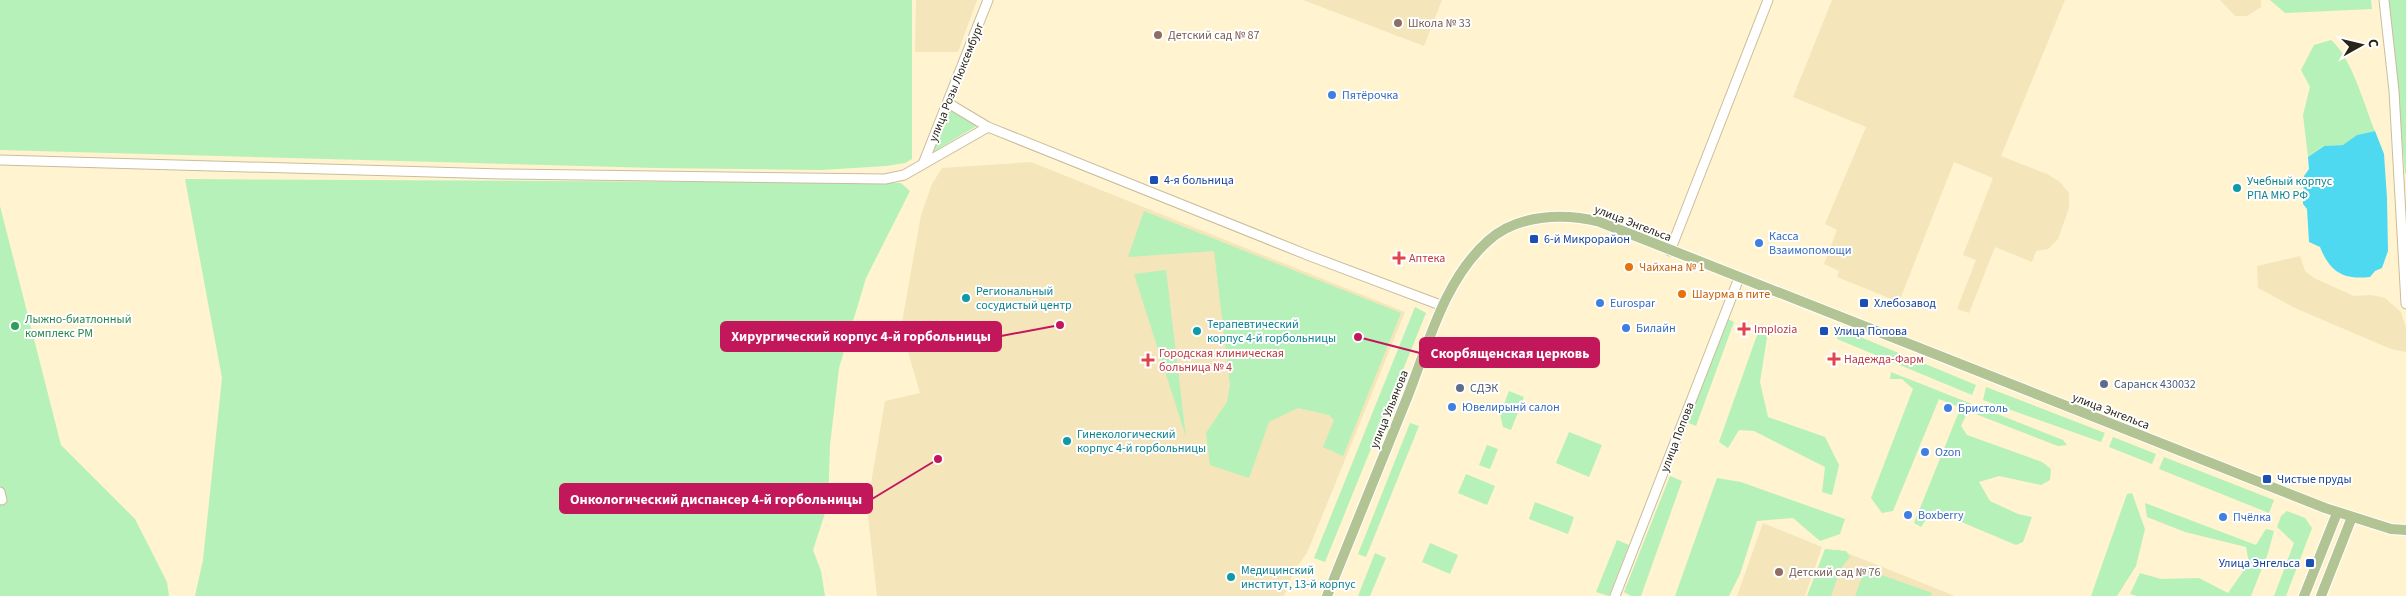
<svg xmlns="http://www.w3.org/2000/svg" width="2406" height="596" viewBox="0 0 2406 596" font-family="'Source Sans 3',sans-serif">
  <style>
    .built { fill: #f4e5bb }
    .green { fill: #b5f1b9 }
    .water { fill: #4fd9f1 }
    .lines { fill: none; stroke-linecap: round; stroke-linejoin: round }
    .minor-casing { stroke: #c9bd9c; stroke-width: 11 }
    .major-casing { stroke: #fff; stroke-width: 12 }
    .minor { stroke: #fff; stroke-width: 9 }
    .major { stroke: #b2c394; stroke-width: 10 }
    .education-dot { fill: #8d6e63; stroke: #fff; stroke-width: 2 }
    .shop-dot { fill: #3f7fe0; stroke: #fff; stroke-width: 2 }
    .transit-dot { fill: #1a4fb4; stroke: #fff; stroke-width: 2 }
    .culture-dot { fill: #0f9aa8; stroke: #fff; stroke-width: 2 }
    .health-dot { fill: #e0444e; stroke: #fff; stroke-width: 2 }
    .food-dot { fill: #e8710a; stroke: #fff; stroke-width: 2 }
    .leisure-dot { fill: #2e9e5b; stroke: #fff; stroke-width: 2 }
    .service-dot { fill: #5c6f8a; stroke: #fff; stroke-width: 2 }
    .labels { text-anchor: middle; stroke-width: 4; stroke-linejoin: round; paint-order: stroke }
    .education-label { font-size: 12px; fill: #785e54; stroke: #fff; text-anchor: start }
    .street-label { font-size: 12px; fill: #292417; stroke: #fff }
    .shop-label { font-size: 12px; fill: #366cbe; stroke: #fff; text-anchor: start }
    .transit-label { font-size: 12px; fill: #164399; stroke: #fff; text-anchor: start }
    .culture-label { font-size: 12px; fill: #0d838f; stroke: #fff; text-anchor: start }
    .health-label { font-size: 12px; fill: #be3a42; stroke: #fff; text-anchor: start }
    .food-label { font-size: 12px; fill: #c56008; stroke: #fff; text-anchor: start }
    .leisure-label { font-size: 12px; fill: #27864d; stroke: #fff; text-anchor: start }
    .service-label { font-size: 12px; fill: #4e5e75; stroke: #fff; text-anchor: start }
    .leader { fill: none; stroke: #c2185b; stroke-width: 2 }
    .callout-dot { fill: #c2185b; stroke: #fff; stroke-width: 2 }
    .callout { fill: #c2185b; stroke: #c2185b; stroke-width: 2 }
    .callout-label { font-size: 14px; text-anchor: middle; font-weight: bold; fill: #fff }
  </style>
  <rect width="100%" height="100%" fill="#fff3d0"/>
  <path class="built" d="M 916,0 L 977,0 L 958,52 L 915,52 Z
    M 1303,0 L 1442,0 L 1424,46 Z
    M 1832,0 L 2065,0 L 2001,156 L 2047,174 L 2060,182 L 2069,193 L 2069,208 L 2058,239 L 2048,249 L 2036,251 L 2032,262 L 1995,247 L 1969,313 L 1957,309 L 1976,260 L 1963,255 L 1993,178 L 1954,162 L 1899,302 L 1837,277 L 1839,271 L 1824,264 L 1837,230 L 1825,224 L 1866,127 L 1793,97 Z
    M 2220,0 L 2261,0 L 2261,7 L 2247,16 L 2235,16 Z
    M 1031,162 L 1405,312 L 1307,553 L 1294,571 L 1284,596 L 877,596 L 867,507 L 885,401 L 920,393 L 901,328 L 921,215 L 932,184 L 942,168 Z
    M 2300,256 L 2305,271 L 2314,278 L 2354,296 L 2371,295 L 2385,298 L 2401,312 L 2406,328 L 2406,352 L 2391,349 L 2295,308 L 2258,288 L 2257,266 Z
    M 1763,523 L 1822,547 L 1805,596 L 1737,596 Z
    M 1837,549 L 1955,596 L 1818,596 Z"/>
  <path class="green" d="M 0,0 L 912,0 L 912,159 L 905,163 L 886,166 L 821,170 L 656,168 L 0,150 Z
    M 2270,0 L 2371,0 L 2372,9 L 2285,13 Z
    M 2389,0 L 2406,0 L 2406,174 L 2405,173 Z
    M 2331,40 C 2352,58 2364,105 2375,131 L 2357,135 L 2344,145 L 2323,146 L 2308,157 L 2303,115 L 2310,87 L 2301,70 L 2314,45 Z
    M 951,108 L 978,125 L 933,152 Z
    M 185,179 L 901,183 L 910,191 L 866,278 L 839,368 L 830,445 L 828,504 L 813,550 L 821,571 L 825,596 L 195,596 L 203,560 L 222,378 Z
    M 0,206 L 61,445 L 135,519 L 167,582 L 169,596 L 0,596 Z
    M 1144,211 L 1401,313 L 1343,456 L 1323,447 L 1334,420 L 1329,415 L 1298,408 L 1269,422 L 1249,478 L 1210,465 L 1206,433 L 1227,402 L 1230,385 L 1214,251 L 1128,257 Z
    M 1166,270 L 1186,437 L 1134,274 Z
    M 1415,307 L 1426,313 L 1325,562 L 1314,558 Z
    M 1728,319 L 1734,322 L 1696,426 L 1686,422 Z
    M 1761,324 L 1768,331 L 1760,382 L 1768,417 L 1825,437 L 1839,465 L 1832,495 L 1822,492 L 1825,467 L 1754,431 L 1739,430 L 1728,448 L 1719,442 Z
    M 1841,329 L 1976,385 L 1972,395 L 1837,339 Z
    M 1891,372 L 2063,440 L 2067,445 L 2058,446 L 1968,411 L 1961,426 L 1967,435 L 2042,462 L 2051,469 L 2050,480 L 2041,485 L 1999,476 L 1979,482 L 1990,501 L 2018,514 L 2032,517 L 2023,542 L 2016,545 L 1933,510 L 1921,527 L 1914,523 L 1958,414 L 1957,406 L 1939,399 L 1893,511 L 1882,513 L 1871,498 L 1913,389 L 1902,379 L 1890,379 Z
    M 1986,387 L 2105,433 L 2101,442 L 1983,400 Z
    M 1509,391 L 1524,397 L 1511,430 L 1503,427 L 1500,414 Z
    M 1410,423 L 1419,426 L 1366,557 L 1358,554 Z
    M 1569,432 L 1602,445 L 1589,477 L 1556,463 Z
    M 2113,437 L 2156,454 L 2152,464 L 2109,447 Z
    M 1487,445 L 1498,449 L 1490,469 L 1479,465 Z
    M 2164,457 L 2274,500 L 2269,513 L 2159,469 Z
    M 1466,474 L 1495,486 L 1487,505 L 1458,493 Z
    M 1670,476 L 1682,481 L 1641,596 L 1631,596 L 1624,592 Z
    M 1717,478 L 1741,482 L 1845,519 L 1840,534 L 1820,541 L 1793,518 L 1757,521 L 1740,574 L 1729,596 L 1675,596 Z
    M 2132,493 L 2145,529 L 2136,566 L 2117,596 L 2091,596 L 2127,494 Z
    M 1535,502 L 1574,517 L 1568,534 L 1529,519 Z
    M 2145,503 L 2256,545 L 2266,529 L 2274,531 L 2268,553 L 2251,596 L 2137,596 L 2130,594 L 2140,573 L 2161,579 L 2199,578 L 2228,593 L 2249,563 L 2246,547 L 2185,532 L 2147,517 Z
    M 2287,511 L 2305,518 L 2312,528 L 2286,596 L 2274,596 L 2294,543 L 2277,527 L 2281,516 Z
    M 1617,540 L 1629,545 L 1609,596 L 1596,592 Z
    M 1430,543 L 1458,555 L 1450,574 L 1422,562 Z
    M 1825,549 L 1846,551 L 1850,557 L 1841,568 L 1831,596 L 1807,596 Z
    M 1375,553 L 1386,558 L 1370,596 L 1358,596 Z
    M 1865,569 L 1932,593 L 1931,596 L 1855,596 Z"/>
  <path class="water" d="M 2375,131 L 2384,154 L 2387,198 L 2388,251 L 2382,268 L 2375,271 L 2370,277 C 2343,280 2330,272 2320,247 L 2309,242 L 2307,209 L 2303,204 L 2304,176 L 2309,169 L 2308,157 L 2324,146 L 2343,145 L 2357,135 Z"/>
  <g class="lines">
    <g class="minor-casing">
      <path id="minor" d="M 2384,0 L 2394,91 L 2406,304
        M 948,103 L 988,127 L 1310,256 L 1443,306
        M 0,160 L 502,174 L 885,179 L 904,175 L 988,127
        M 923,164 L 988,0
        M 1670,251 L 1768,0
        M 0,492 L 2,500
        M 1615,596 L 1739,278"/>
    </g>
    <g class="major-casing">
      <path id="major" d="M 1327,596 C 1354,530 1381,464 1407,398 C 1428,345 1444,280 1488,241 C 1517,214 1564,213 1600,222 L 2325,508 L 2391,529 L 2406,530
        M 2304,596 L 2337,513
        M 2321,596 L 2352,517"/>
    </g>
    <use href="#minor" class="minor"/>
    <use href="#major" class="major"/>
  </g>
  <g class="education-dot">
    <circle cx="1398" cy="23" r="5"/>
    <circle cx="1158" cy="35" r="5"/>
    <circle cx="1779" cy="572" r="5"/>
  </g>
  <g class="shop-dot">
    <circle cx="1332" cy="95" r="5"/>
    <circle cx="1759" cy="243" r="5"/>
    <circle cx="1600" cy="303" r="5"/>
    <circle cx="1626" cy="328" r="5"/>
    <circle cx="1452" cy="407" r="5"/>
    <circle cx="1948" cy="408" r="5"/>
    <circle cx="1925" cy="452" r="5"/>
    <circle cx="1908" cy="515" r="5"/>
    <circle cx="2223" cy="517" r="5"/>
  </g>
  <g class="transit-dot">
    <rect x="1149" y="175" width="10" height="10" rx="2.5"/>
    <rect x="1529" y="234" width="10" height="10" rx="2.5"/>
    <rect x="1859" y="298" width="10" height="10" rx="2.5"/>
    <rect x="1819" y="326" width="10" height="10" rx="2.5"/>
    <rect x="2262" y="474" width="10" height="10" rx="2.5"/>
    <rect x="2305" y="558" width="10" height="10" rx="2.5"/>
  </g>
  <g class="culture-dot">
    <circle cx="2237" cy="188" r="5"/>
    <circle cx="966" cy="298" r="5"/>
    <circle cx="1197" cy="331" r="5"/>
    <circle cx="1067" cy="441" r="5"/>
    <circle cx="1231" cy="577" r="5"/>
  </g>
  <g class="health-dot">
    <path d="M1396.5 250.5h5v5h5v5h-5v5h-5v-5h-5v-5h5z"/>
    <path d="M1741.5 321.5h5v5h5v5h-5v5h-5v-5h-5v-5h5z"/>
    <path d="M1831.5 351.5h5v5h5v5h-5v5h-5v-5h-5v-5h5z"/>
    <path d="M1145.5 352.5h5v5h5v5h-5v5h-5v-5h-5v-5h5z"/>
  </g>
  <g class="food-dot">
    <circle cx="1629" cy="267" r="5"/>
    <circle cx="1682" cy="294" r="5"/>
  </g>
  <circle class="leisure-dot" cx="15" cy="326" r="5"/>
  <g class="service-dot">
    <circle cx="2104" cy="384" r="5"/>
    <circle cx="1460" cy="388" r="5"/>
  </g>
  <g class="labels">
    <g class="education-label">
      <text x="1408" y="27">Школа № 33</text>
      <text x="1168" y="39">Детский сад № 87</text>
      <text x="1789" y="576">Детский сад № 76</text>
    </g>
    <g class="street-label">
      <text transform="translate(956 82) rotate(-68)" y="4">улица Розы Люксембург</text>
      <text transform="translate(1633 223) rotate(21)" y="4">улица Энгельса</text>
      <text transform="translate(1389 409) rotate(-68)" y="4">улица Ульянова</text>
      <text transform="translate(2111 411) rotate(21)" y="4">улица Энгельса</text>
      <text transform="translate(1677 437) rotate(-69)" y="4">улица Попова</text>
    </g>
    <g class="shop-label">
      <text x="1342" y="99">Пятёрочка</text>
      <text x="1769" y="240">Касса<tspan x="1769" dy="14">Взаимопомощи</tspan></text>
      <text x="1610" y="307">Eurospar</text>
      <text x="1636" y="332">Билайн</text>
      <text x="1462" y="411">Ювелирынй салон</text>
      <text x="1958" y="412">Бристоль</text>
      <text x="1935" y="456">Ozon</text>
      <text x="1918" y="519">Boxberry</text>
      <text x="2233" y="521">Пчёлка</text>
    </g>
    <g class="transit-label">
      <text x="1164" y="184">4-я больница</text>
      <text x="1544" y="243">6-й Микрорайон</text>
      <text x="1874" y="307">Хлебозавод</text>
      <text x="1834" y="335">Улица Попова</text>
      <text x="2277" y="483">Чистые пруды</text>
      <text x="2300" y="567" text-anchor="end">Улица Энгельса</text>
    </g>
    <g class="culture-label">
      <text x="2247" y="185">Учебный корпус<tspan x="2247" dy="14">РПА МЮ РФ</tspan></text>
      <text x="976" y="295">Региональный<tspan x="976" dy="14">сосудистый центр</tspan></text>
      <text x="1207" y="328">Терапевтический<tspan x="1207" dy="14">корпус 4-й горбольницы</tspan></text>
      <text x="1077" y="438">Гинекологический<tspan x="1077" dy="14">корпус 4-й горбольницы</tspan></text>
      <text x="1241" y="574">Медицинский<tspan x="1241" dy="14">институт, 13-й корпус</tspan></text>
    </g>
    <g class="health-label">
      <text x="1409" y="262">Аптека</text>
      <text x="1754" y="333">Implozia</text>
      <text x="1159" y="357">Городская клиническая<tspan x="1159" dy="14">больница № 4</tspan></text>
      <text x="1844" y="363">Надежда-Фарм</text>
    </g>
    <g class="food-label">
      <text x="1639" y="271">Чайхана № 1</text>
      <text x="1692" y="298">Шаурма в пите</text>
    </g>
    <g class="leisure-label">
      <text x="25" y="323">Лыжно-биатлонный<tspan x="25" dy="14">комплекс РМ</tspan></text>
    </g>
    <g class="service-label">
      <text x="2114" y="388">Саранск 430032</text>
      <text x="1470" y="392">СДЭК</text>
    </g>
  </g>
  <path class="leader" d="M1060 325L1001 336M1358 337L1420 353M938 459L872 499"/>
  <g class="callout-dot">
    <circle cx="1060" cy="325" r="5"/>
    <circle cx="1358" cy="337" r="5"/>
    <circle cx="938" cy="459" r="5"/>
  </g>
  <g class="callout">
    <rect x="721" y="322" width="280" height="29" rx="5"/>
    <rect x="1420" y="338" width="179" height="29" rx="5"/>
    <rect x="560" y="484" width="312" height="29" rx="5"/>
  </g>
  <g class="callout-label">
    <text x="861" y="341">Хирургический корпус 4-й горбольницы</text>
    <text x="1510" y="358">Скорбященская церковь</text>
    <text x="716" y="504">Онкологический диспансер 4-й горбольницы</text>
  </g>
  <g transform="translate(2361 45) rotate(82)" stroke="#ffffff" stroke-width="4" paint-order="stroke">
  <path d="M0-4L9 19L0 12L-9 19Z" fill="#292417"/>
  <text y="-8" font-size="14" font-weight="bold" text-anchor="middle" fill="#292417">С</text>
  </g>
</svg>
